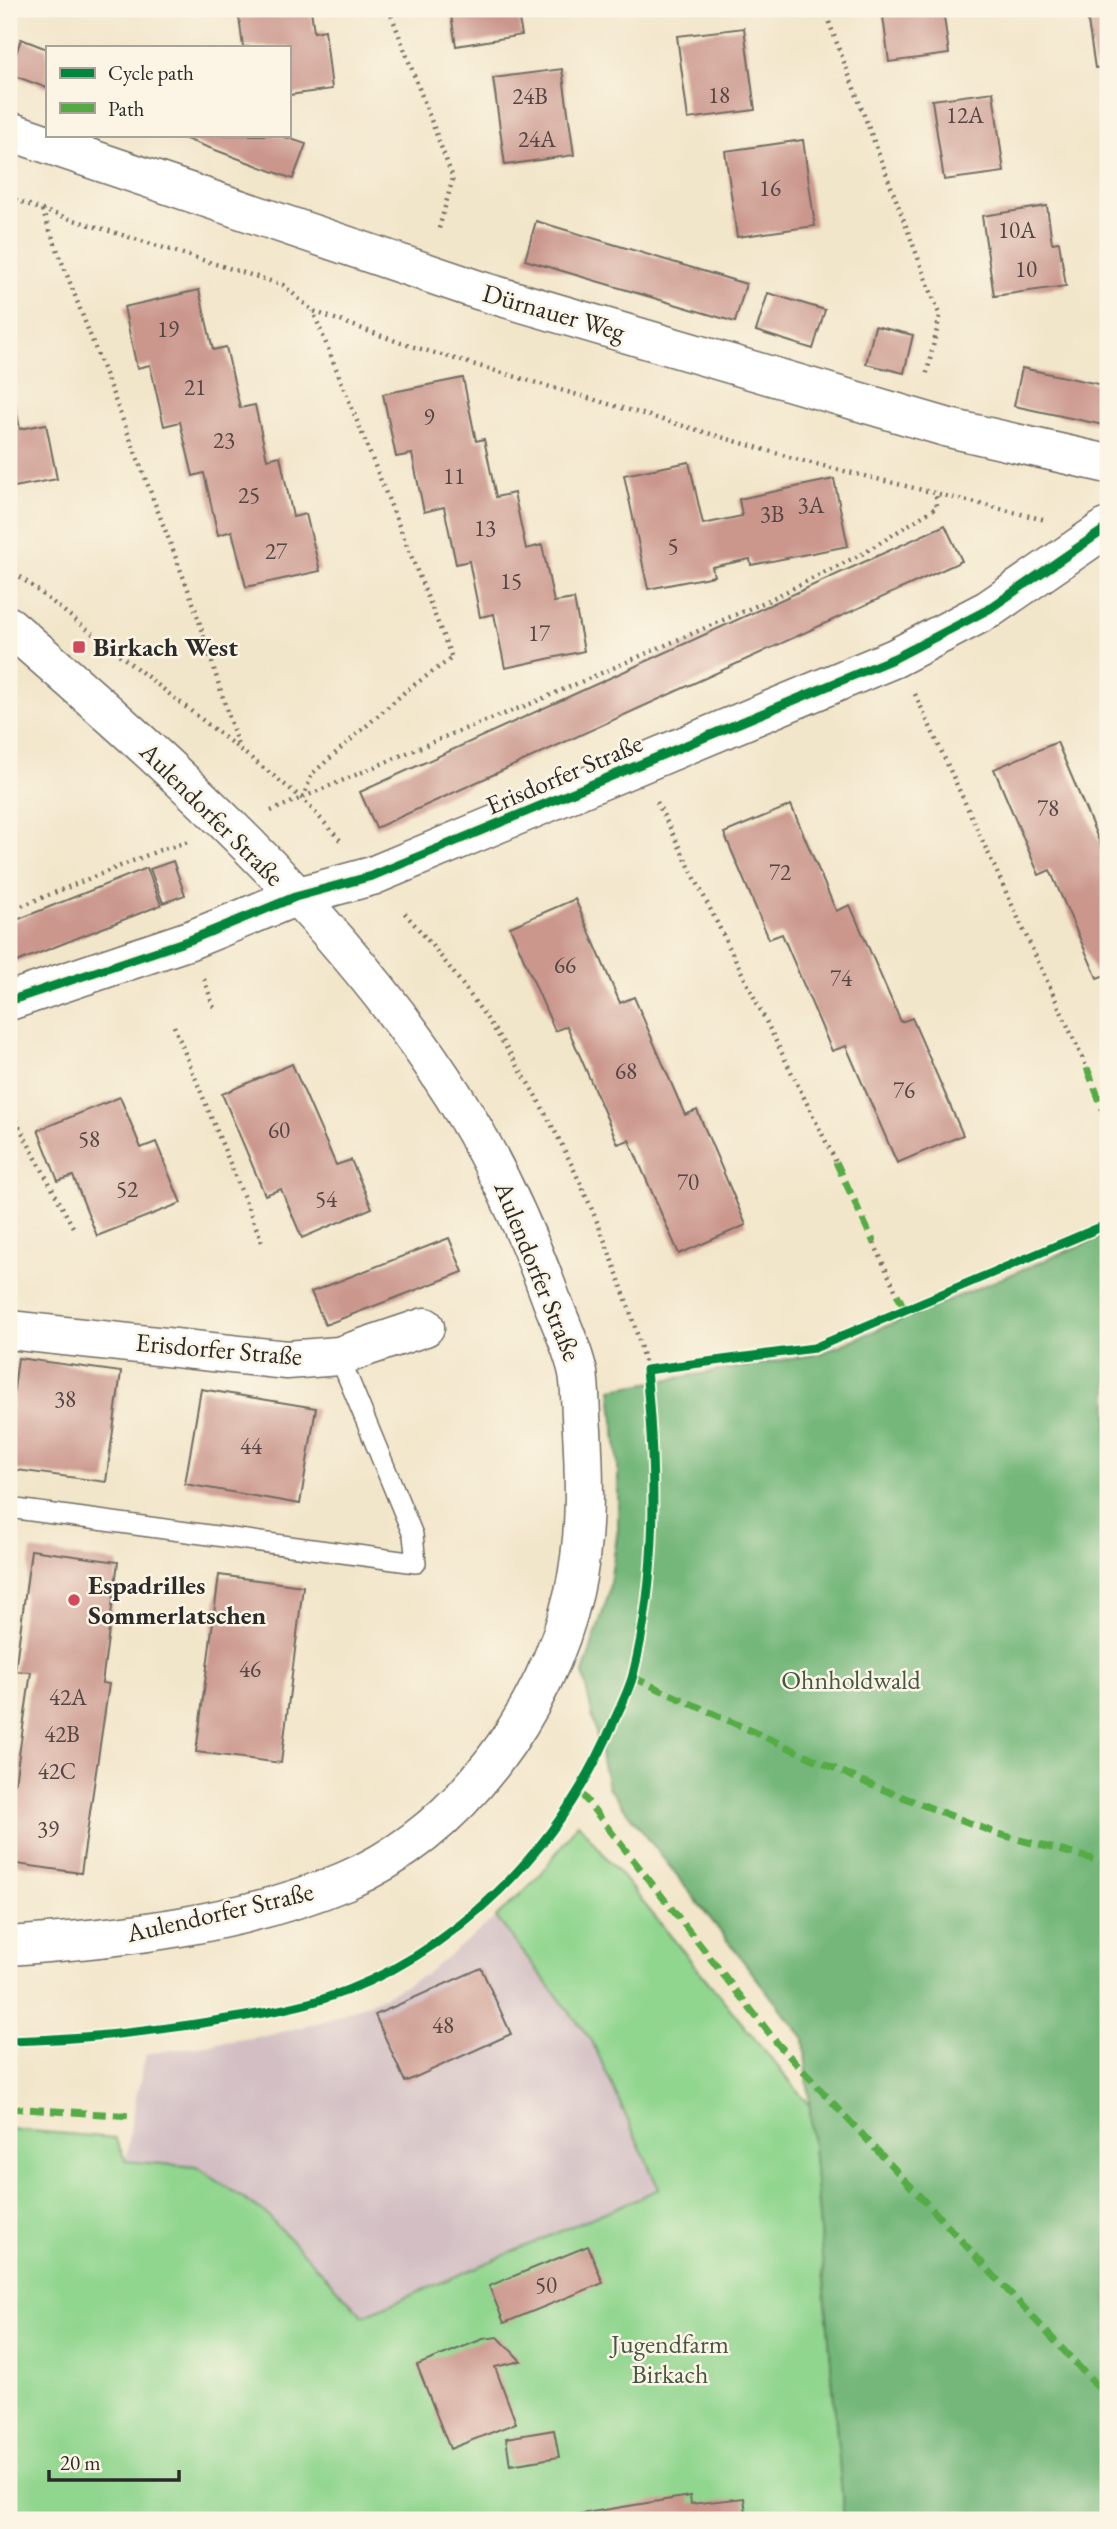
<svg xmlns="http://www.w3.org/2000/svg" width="1117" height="2529" viewBox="0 0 1117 2529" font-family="'EB Garamond',serif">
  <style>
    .industrial { fill: #d2bec3 }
    .green { fill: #91d68f; stroke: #5e805d; stroke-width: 2 }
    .forest { fill: #74b77a; stroke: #507152; stroke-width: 2 }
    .building { fill: #cb978d }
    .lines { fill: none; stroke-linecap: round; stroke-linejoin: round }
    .lane-casing { stroke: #716c63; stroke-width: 22 }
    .street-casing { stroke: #716c63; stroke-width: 41 }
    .secondary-casing { stroke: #716c63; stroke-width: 41 }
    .path { stroke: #716c63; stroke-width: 4.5; stroke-dasharray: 2 5; stroke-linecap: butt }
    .lane { stroke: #fff; stroke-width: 19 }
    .street { stroke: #fff; stroke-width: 38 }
    .secondary { stroke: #fff; stroke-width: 38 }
    .quiet { stroke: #54ab44; stroke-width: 7; stroke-dasharray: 14 7; stroke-linecap: butt }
    .cycleway-casing { stroke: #fcf5e5; stroke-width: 13 }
    .cycleway { stroke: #00873e; stroke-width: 9 }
    .poi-dot { fill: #d1495b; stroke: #fcf5e5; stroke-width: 2.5 }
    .labels { text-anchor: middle; stroke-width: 5; stroke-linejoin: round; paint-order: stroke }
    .number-label { font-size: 23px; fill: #534644 }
    .street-label { font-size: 26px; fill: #2b2b2b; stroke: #fcf5e5 }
    .poi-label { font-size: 26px; font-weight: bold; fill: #2b2b2b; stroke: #fcf5e5; text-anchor: start }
    .park-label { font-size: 26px; fill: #445644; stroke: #fcf5e5 }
  </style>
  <rect width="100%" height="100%" fill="#fcf5e5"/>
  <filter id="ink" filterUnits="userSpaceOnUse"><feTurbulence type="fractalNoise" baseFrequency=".0143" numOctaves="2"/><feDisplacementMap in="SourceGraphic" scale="14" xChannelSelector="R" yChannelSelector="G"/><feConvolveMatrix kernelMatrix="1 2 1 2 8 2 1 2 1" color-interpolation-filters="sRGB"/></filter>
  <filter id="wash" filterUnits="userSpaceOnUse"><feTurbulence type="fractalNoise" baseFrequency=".00686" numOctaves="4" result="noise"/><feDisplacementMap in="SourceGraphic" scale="28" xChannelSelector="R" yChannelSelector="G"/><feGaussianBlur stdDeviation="1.57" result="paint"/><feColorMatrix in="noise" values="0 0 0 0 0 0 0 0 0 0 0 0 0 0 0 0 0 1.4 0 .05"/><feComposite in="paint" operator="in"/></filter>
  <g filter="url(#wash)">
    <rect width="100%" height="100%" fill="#f2e6ca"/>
    <path class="industrial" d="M 496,1917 L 592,2041 L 660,2188 L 363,2317 L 266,2214 L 197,2167 L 126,2161 L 132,2116 L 146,2054 L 270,2035 L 325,2021 L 379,1999 L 426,1974 Z"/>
    <path class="green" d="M 578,1823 L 810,2106 L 844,2520 L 9,2520 L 9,2129 L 115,2138 L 126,2161 L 197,2167 L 266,2214 L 363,2316 L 659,2189 L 592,2041 L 496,1917 L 538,1878 Z"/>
    <path class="forest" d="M 1108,1234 L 1108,2520 L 844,2520 L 804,2039 L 608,1787 L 583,1673 L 608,1596 L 618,1529 L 618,1463 L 611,1389 L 819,1354 Z"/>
    <g id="blocks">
      <path class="building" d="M 238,9 L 311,9 L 314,32 L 325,30 L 332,89 L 289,95 L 289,47 L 243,47 Z
        M 450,9 L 517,9 L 522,35 L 456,46 Z
        M 882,9 L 943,9 L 949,54 L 889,62 Z
        M 1086,9 L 1108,9 L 1108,86 L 1104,67 L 1095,68 Z
        M 744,28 L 755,110 L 688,119 L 677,36 Z
        M 21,39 L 47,49 L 47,88 L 9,74 Z
        M 562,69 L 574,155 L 505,165 L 493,78 Z
        M 993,92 L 1004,172 L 944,180 L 932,100 Z
        M 175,135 L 279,135 L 306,144 L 293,179 Z
        M 803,140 L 815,226 L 737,237 L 725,151 Z
        M 1047,206 L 1052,243 L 1059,242 L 1066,286 L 994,296 L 982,216 Z
        M 536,221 L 746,284 L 735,322 L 525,260 Z
        M 199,290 L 213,350 L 226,347 L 240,408 L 255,405 L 267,459 L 280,456 L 293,517 L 306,514 L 320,571 L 246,587 L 232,531 L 218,535 L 204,473 L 193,476 L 180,422 L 164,426 L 150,365 L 137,368 L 124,307 Z
        M 768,293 L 825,310 L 813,349 L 756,331 Z
        M 875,326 L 913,335 L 904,373 L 866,364 Z
        M 1022,368 L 1108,386 L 1108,426 L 1014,406 Z
        M 9,375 L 20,429 L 46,424 L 57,479 L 9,488 Z
        M 463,378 L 476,441 L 484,439 L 496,497 L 514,493 L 526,549 L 542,545 L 554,602 L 574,599 L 584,651 L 505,668 L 494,614 L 480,617 L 469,561 L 456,564 L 444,507 L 424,512 L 412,454 L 396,457 L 383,394 Z
        M 689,462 L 703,524 L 742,516 L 739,499 L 834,479 L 848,546 L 751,565 L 750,559 L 712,567 L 714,576 L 648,589 L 624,475 Z
        M 945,525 L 962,561 L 376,828 L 360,792 Z
        M 1057,742 L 1102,848 L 1108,846 L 1108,974 L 1097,978 L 1050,870 L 1039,875 L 994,769 Z
        M 791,805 L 836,911 L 850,905 L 901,1022 L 912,1018 L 963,1135 L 897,1163 L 846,1046 L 832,1051 L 782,934 L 769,939 L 724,833 Z
        M 173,861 L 185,895 L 163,903 L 150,869 Z
        M 147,868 L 161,905 L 9,965 L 9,923 Z
        M 575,899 L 620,1003 L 634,997 L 685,1115 L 697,1110 L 746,1225 L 679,1254 L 629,1140 L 618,1144 L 567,1026 L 555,1031 L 510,927 Z
        M 292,1064 L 336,1165 L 351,1160 L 372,1208 L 302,1238 L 281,1189 L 265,1195 L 222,1094 Z
        M 120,1097 L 141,1148 L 156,1142 L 181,1203 L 97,1236 L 73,1176 L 58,1181 L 38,1130 Z
        M 449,1238 L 463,1272 L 325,1325 L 311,1292 Z
        M 18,1358 L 121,1372 L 106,1482 L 9,1469 L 9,1427 Z
        M 201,1389 L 316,1408 L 300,1504 L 185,1484 Z
        M 31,1550 L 118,1562 L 102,1683 L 109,1684 L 81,1873 L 9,1863 L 9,1783 L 15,1783 L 31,1672 L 15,1671 Z
        M 219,1575 L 303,1586 L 281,1763 L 196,1752 Z
        M 481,1968 L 511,2034 L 405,2082 L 375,2015 Z
        M 588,2246 L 603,2283 L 504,2323 L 489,2286 Z
        M 498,2337 L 521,2361 L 495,2367 L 516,2423 L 450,2449 L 417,2365 L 483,2339 Z
        M 554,2430 L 559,2457 L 510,2465 L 506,2438 Z
        M 690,2496 L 691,2504 L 744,2498 L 747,2520 L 562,2520 L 561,2517 Z"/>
    </g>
  </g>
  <g filter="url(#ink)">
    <use href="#blocks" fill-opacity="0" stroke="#716c63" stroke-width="2"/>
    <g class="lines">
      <g class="lane-casing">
        <path id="lane" d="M 9,1508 L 416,1563 L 413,1535 L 339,1356"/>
      </g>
      <g class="street-casing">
        <path id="street" d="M 9,131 L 478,290 L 949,428 L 1108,464
          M 9,1001 L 190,940 L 295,897 L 372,876 L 895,658 L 989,609 L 1108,527
          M 9,1330 L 287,1360 L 339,1356 L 425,1327"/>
      </g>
      <g class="secondary-casing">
        <path id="secondary" d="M 9,626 C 169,765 338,914 453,1095 C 495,1161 526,1229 552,1301 C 561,1324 573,1349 578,1373 C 581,1391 580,1412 582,1430 C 585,1484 586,1539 574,1592 C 546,1712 460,1832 345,1881 C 240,1925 121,1938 9,1946"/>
      </g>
      <path class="path" d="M 389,9 L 453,178 L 438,232
        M 824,9 L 940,316 L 926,377
        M 9,197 L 42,210 L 283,285 L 313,311 L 404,344 L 803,461 L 1046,520
        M 42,210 L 194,605 L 239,749
        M 9,568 L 303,799 L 340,840
        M 915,694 L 1087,1068
        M 303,798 L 312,774 L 407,690 L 452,658 L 313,311
        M 657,802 L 836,1162
        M 271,811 L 454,733 L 530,704 L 767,601 L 862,554 L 937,507 L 936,496
        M 9,911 L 160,850 L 188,842
        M 204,979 L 215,1011
        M 174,1026 L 262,1242
        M 9,1108 L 74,1229
        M 874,1243 L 897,1294
        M 646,1370 L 814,1348 L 1108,1224
        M 9,2041 C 128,2037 265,2027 375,1978 C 496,1923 593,1804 632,1678 C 658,1595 661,1457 646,1372 C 640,1337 627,1303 616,1271 C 567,1135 497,1018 402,910"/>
      <use href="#lane" class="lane"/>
      <use href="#street" class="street"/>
      <use href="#secondary" class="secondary"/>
      <path class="quiet" d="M 1087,1068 L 1108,1122
        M 836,1162 L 874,1243
        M 897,1294 L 904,1308
        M 632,1677 L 869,1784 L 998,1834 L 1108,1863
        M 580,1792 L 777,2043 L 1108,2398
        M 9,2108 L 132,2116"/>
      <g class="cycleway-casing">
        <path id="cycleway" d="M 9,1001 L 190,940 L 295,897 L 372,876 L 895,658 L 989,609 L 1108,527
          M 9,2041 C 81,2039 150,2032 221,2020 C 255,2015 290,2009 323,1999 C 455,1956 561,1848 614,1721 C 621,1706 629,1690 633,1675 C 658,1574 656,1473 646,1370 L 814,1348 L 1108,1224"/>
      </g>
      <use href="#cycleway" class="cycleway"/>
    </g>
  </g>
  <g class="poi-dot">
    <rect x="72" y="640" width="14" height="14" rx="3.5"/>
    <circle cx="74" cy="1600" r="7"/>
  </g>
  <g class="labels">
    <g class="number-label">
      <text x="719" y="103">18</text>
      <text x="530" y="104">24B</text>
      <text x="965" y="123">12A</text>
      <text x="537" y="147">24A</text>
      <text x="770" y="196">16</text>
      <text x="1017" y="238">10A</text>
      <text x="1026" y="277">10</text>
      <text x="168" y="337">19</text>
      <text x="195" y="395">21</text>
      <text x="429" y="425">9</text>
      <text x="224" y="448">23</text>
      <text x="454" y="484">11</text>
      <text x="249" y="503">25</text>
      <text x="811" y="513">3A</text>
      <text x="772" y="522">3B</text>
      <text x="485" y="536">13</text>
      <text x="673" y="554">5</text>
      <text x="276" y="559">27</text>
      <text x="511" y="589">15</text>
      <text x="539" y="641">17</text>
      <text x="1048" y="816">78</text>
      <text x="780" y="880">72</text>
      <text x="565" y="973">66</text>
      <text x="841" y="986">74</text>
      <text x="626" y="1079">68</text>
      <text x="904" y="1098">76</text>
      <text x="279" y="1138">60</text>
      <text x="89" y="1147">58</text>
      <text x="688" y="1190">70</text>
      <text x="127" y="1197">52</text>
      <text x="326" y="1207">54</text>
      <text x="65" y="1407">38</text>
      <text x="251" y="1454">44</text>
      <text x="250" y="1677">46</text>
      <text x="68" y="1705">42A</text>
      <text x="62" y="1742">42B</text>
      <text x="57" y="1779">42C</text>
      <text x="48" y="1837">39</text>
      <text x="443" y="2033">48</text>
      <text x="546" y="2293">50</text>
    </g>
    <g class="street-label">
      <text transform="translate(554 312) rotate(16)" y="9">Dürnauer Weg</text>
      <text transform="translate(564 774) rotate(-23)" y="9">Erisdorfer Straße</text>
      <text transform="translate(212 814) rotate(45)" y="9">Aulendorfer Straße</text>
      <text transform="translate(538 1271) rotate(68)" y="9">Aulendorfer Straße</text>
      <text transform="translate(219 1349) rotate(5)" y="9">Erisdorfer Straße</text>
      <text transform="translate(220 1912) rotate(-13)" y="9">Aulendorfer Straße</text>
    </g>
    <g class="poi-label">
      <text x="93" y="656">Birkach West</text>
      <text x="88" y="1594">Espadrilles<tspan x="88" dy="30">Sommerlatschen</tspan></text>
    </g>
    <g class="park-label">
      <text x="851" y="1689">Ohnholdwald</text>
      <text x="670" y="2353">Jugendfarm<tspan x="670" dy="30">Birkach</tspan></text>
    </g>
  </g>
  <rect width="1117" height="2529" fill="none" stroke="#fcf5e5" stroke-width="35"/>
  <rect x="46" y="46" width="245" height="91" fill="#fcf5e5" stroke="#a8a49b" stroke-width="2"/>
  <rect x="60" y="68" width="35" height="10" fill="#00873e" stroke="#a8a49b" stroke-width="2"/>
  <text x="108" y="80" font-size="21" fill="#2b2b2b">Cycle path</text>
  <rect x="60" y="103" width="35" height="10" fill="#54ab44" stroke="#a8a49b" stroke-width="2"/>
  <text x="108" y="116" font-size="21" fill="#2b2b2b">Path</text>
  <path d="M49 2470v10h130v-10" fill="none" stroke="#2b2b2b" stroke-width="3.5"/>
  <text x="60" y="2470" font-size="21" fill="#2b2b2b" stroke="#fcf5e5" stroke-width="5" paint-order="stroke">20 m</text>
</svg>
